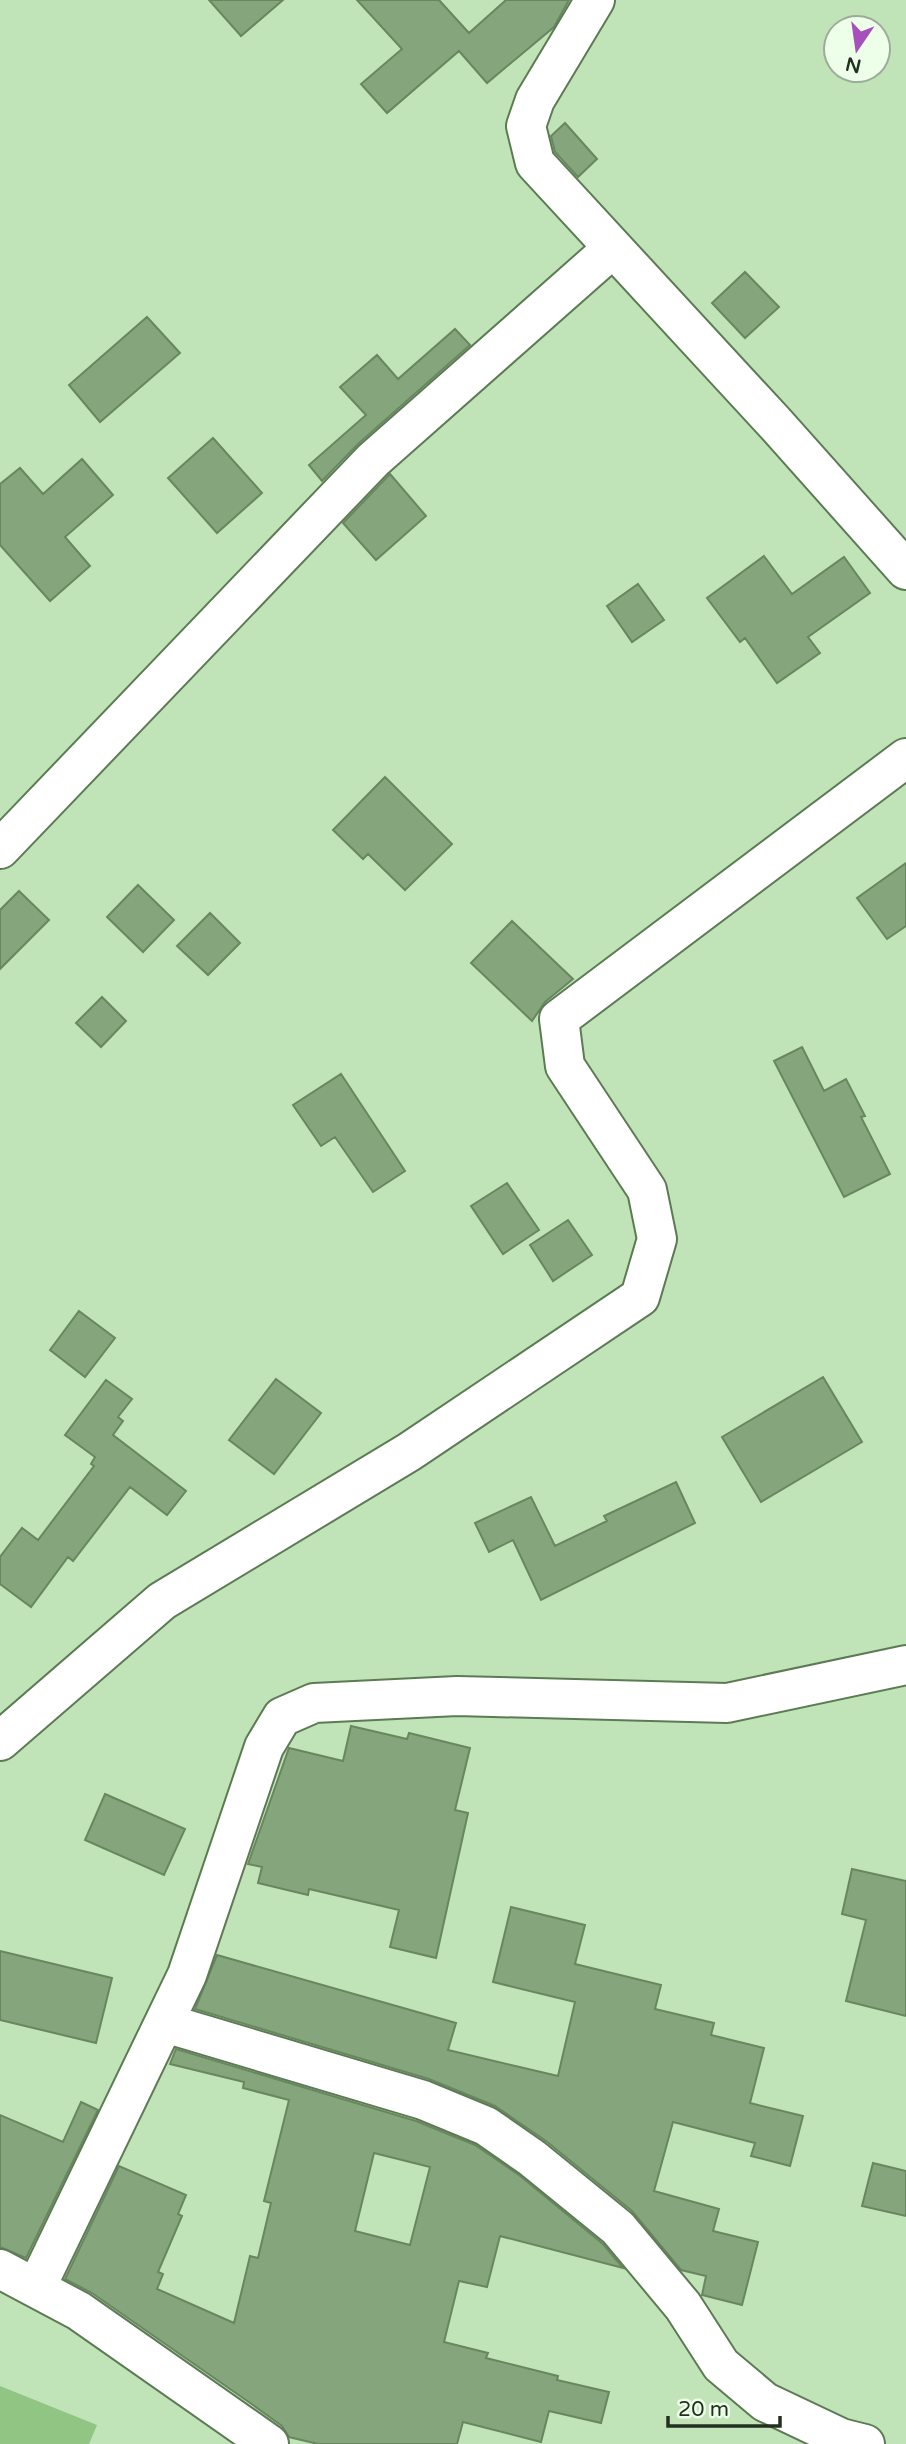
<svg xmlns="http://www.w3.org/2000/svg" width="906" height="2444" viewBox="0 0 906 2444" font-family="'Varela Round',sans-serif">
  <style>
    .green { fill: #91c583 }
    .building { fill: #85a57c; stroke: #68875f; stroke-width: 2; fill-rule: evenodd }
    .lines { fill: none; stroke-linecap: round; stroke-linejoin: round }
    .street-casing { stroke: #5c7b54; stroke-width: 42 }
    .street { stroke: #fff; stroke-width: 38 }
  </style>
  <rect width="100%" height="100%" fill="#c1e3b8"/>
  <path class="green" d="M 0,2386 L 97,2425 L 89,2444 L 0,2444 Z"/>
  <path class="building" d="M 209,0 L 283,0 L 241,36 Z
    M 357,0 L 439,0 L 469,33 L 506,0 L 569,0 L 554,27 L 487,83 L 459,51 L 387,113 L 361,84 L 402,49 Z
    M 565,123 L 597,159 L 578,177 L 555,152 L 551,136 Z
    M 745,272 L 779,307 L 745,338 L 712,303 Z
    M 147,317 L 180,353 L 100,422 L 69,385 Z
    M 455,329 L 470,345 L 358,444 L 322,481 L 309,465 L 366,415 L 340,387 L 377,355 L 398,379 Z
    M 213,438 L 262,493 L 217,533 L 168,478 Z
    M 82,459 L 113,495 L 65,537 L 90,566 L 50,601 L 0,545 L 0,484 L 20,468 L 43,494 Z
    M 390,474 L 426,516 L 376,560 L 343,523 Z
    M 764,556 L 792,594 L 844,557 L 870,593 L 808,637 L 820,653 L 777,683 L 745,638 L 740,642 L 707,598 Z
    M 638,584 L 664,620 L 632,642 L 607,606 Z
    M 385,777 L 452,844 L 405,890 L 368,854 L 363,859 L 333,830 Z
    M 906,863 L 906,926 L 887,939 L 857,898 Z
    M 138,885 L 174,920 L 143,952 L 107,917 Z
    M 19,891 L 49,920 L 0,969 L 0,910 Z
    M 210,913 L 240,943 L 208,975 L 177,946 Z
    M 512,921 L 573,979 L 545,1002 L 532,1021 L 471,963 Z
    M 102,997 L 126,1021 L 101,1047 L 76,1023 Z
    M 802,1047 L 824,1091 L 846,1079 L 865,1116 L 861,1117 L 890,1174 L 844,1197 L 774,1061 Z
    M 341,1074 L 405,1171 L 373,1192 L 335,1137 L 321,1146 L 293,1105 Z
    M 507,1183 L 539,1230 L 503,1254 L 471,1206 Z
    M 568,1220 L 592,1255 L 553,1281 L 530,1245 Z
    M 79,1311 L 115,1338 L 85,1377 L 50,1350 Z
    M 823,1377 L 862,1442 L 761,1502 L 722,1437 Z
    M 276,1379 L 321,1413 L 274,1474 L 229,1440 Z
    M 106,1380 L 132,1399 L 118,1417 L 123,1421 L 113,1435 L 186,1491 L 167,1515 L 130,1487 L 73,1561 L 68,1557 L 31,1607 L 0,1584 L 0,1557 L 22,1528 L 38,1540 L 94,1466 L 91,1464 L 95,1457 L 65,1435 Z
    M 676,1482 L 695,1523 L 541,1600 L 513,1540 L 489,1552 L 475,1523 L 531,1497 L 555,1546 L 607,1521 L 604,1516 Z
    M 351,1726 L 407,1739 L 409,1733 L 470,1748 L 455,1810 L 468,1813 L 436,1958 L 390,1947 L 399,1910 L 309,1889 L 308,1895 L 258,1883 L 262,1867 L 248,1864 L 289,1748 L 343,1761 Z
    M 105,1794 L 185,1829 L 164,1875 L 85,1840 Z
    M 852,1869 L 906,1881 L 906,2016 L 846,2001 L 866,1920 L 842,1914 Z
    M 511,1907 L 585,1925 L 575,1964 L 661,1985 L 655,2009 L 714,2023 L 711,2035 L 764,2048 L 750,2103 L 803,2116 L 790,2166 L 751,2156 L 755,2143 L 673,2122 L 654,2191 L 719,2209 L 713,2231 L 758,2242 L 742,2305 L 702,2295 L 706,2276 L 681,2270 L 632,2211 L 546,2141 L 495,2106 L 429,2079 L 195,2009 L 217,1955 L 456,2023 L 448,2050 L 558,2076 L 575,2002 L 493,1982 Z
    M 0,1951 L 112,1978 L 96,2043 L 0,2020 Z
    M 176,2049 L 416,2121 L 475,2145 L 519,2175 L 603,2244 L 623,2268 L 500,2236 L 487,2287 L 459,2281 L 444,2342 L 488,2353 L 486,2358 L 558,2376 L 557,2380 L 609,2392 L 601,2423 L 549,2411 L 541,2442 L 463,2422 L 457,2444 L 318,2444 L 289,2437 L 282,2426 L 253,2405 L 92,2293 L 65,2279 L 119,2166 L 186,2195 L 178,2214 L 182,2216 L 158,2272 L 163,2274 L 157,2289 L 234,2323 L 250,2256 L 258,2258 L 271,2203 L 264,2201 L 289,2100 L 243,2088 L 244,2082 L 170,2064 ZM 374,2153 L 430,2167 L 410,2245 L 355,2231 Z
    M 81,2102 L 98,2110 L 26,2258 L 0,2247 L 0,2115 L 63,2142 Z
    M 873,2163 L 906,2171 L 906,2216 L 862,2206 Z"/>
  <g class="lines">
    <g class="street-casing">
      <path id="street" d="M 595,0 L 535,100 L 526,126 L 535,163 L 774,422 L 906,570
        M 0,849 L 373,460 L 613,248
        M 0,1741 L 162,1601 L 409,1452 L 640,1297 L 657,1239 L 647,1190 L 565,1066 L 559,1019 L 906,758
        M 165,2023 L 423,2100 L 486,2126 L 532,2158 L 618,2228 L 683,2306 L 721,2365 L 765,2402 L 841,2438 L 865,2444
        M 0,2269 L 79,2311 L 269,2444
        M 36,2288 L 187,1975 L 264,1747 L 282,1717 L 314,1703 L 457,1696 L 727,1703 L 906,1665"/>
    </g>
    <use href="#street" class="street"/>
  </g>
  <g transform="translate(857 49) rotate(193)"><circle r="33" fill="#edffe9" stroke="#9cac98" stroke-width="2"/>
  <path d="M0-5L12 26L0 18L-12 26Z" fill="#a750bd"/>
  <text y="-10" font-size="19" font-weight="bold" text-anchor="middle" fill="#23301f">N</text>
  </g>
  <path d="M668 2416v10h112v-10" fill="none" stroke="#23301f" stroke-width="3.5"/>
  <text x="678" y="2416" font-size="21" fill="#23301f" stroke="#edffe9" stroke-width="5" paint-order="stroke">20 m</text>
</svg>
